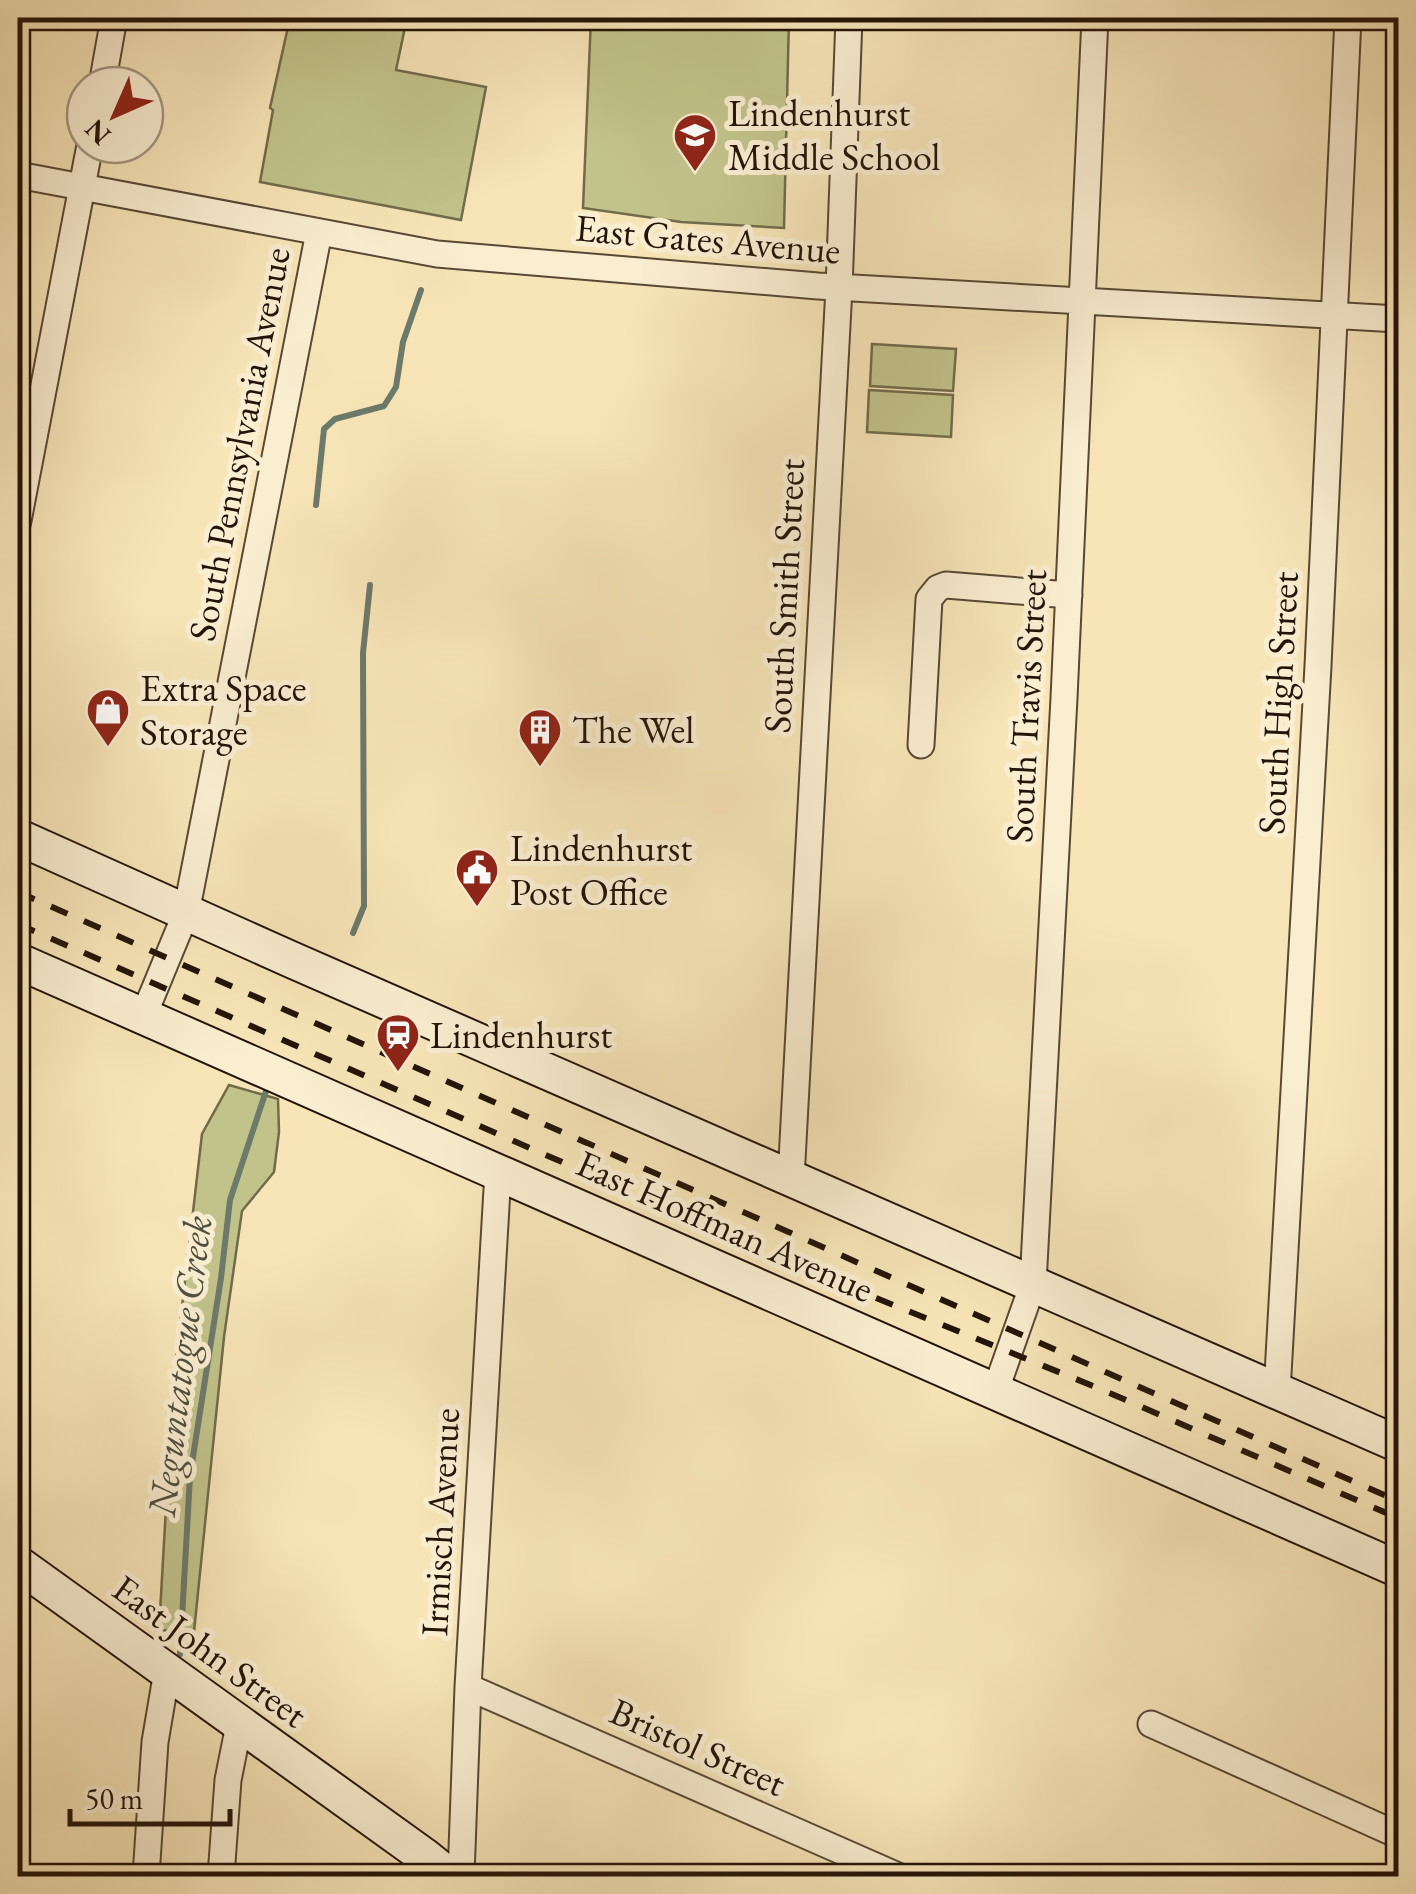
<svg xmlns="http://www.w3.org/2000/svg" width="1416" height="1894" viewBox="0 0 1416 1894" font-family="'EB Garamond',serif">
  <style>
    .green { fill: #c2c38b; stroke: #726b4a; stroke-width: 2.5 }
    .lines { fill: none; stroke-linecap: round; stroke-linejoin: round }
    .stream { stroke: #6c7a6a; stroke-width: 6 }
    .street-casing { stroke: #584834; stroke-width: 29 }
    .secondary-casing { stroke: #231308; stroke-width: 39 }
    .street { stroke: #faeed1; stroke-width: 25 }
    .secondary { stroke: #faeed1; stroke-width: 35 }
    .rail { stroke: #231308; stroke-width: 6; stroke-dasharray: 18 18; stroke-linecap: butt }
    .labels { text-anchor: middle; stroke-width: 10; stroke-linejoin: round; paint-order: stroke }
    .poi-label { font-size: 38px; fill: #231308; stroke: #faeed1; text-anchor: start }
    .street-label { font-size: 38px; fill: #231308; stroke: #faeed1 }
    .water-label { font-size: 40px; font-style: italic; fill: #4e4f41; stroke: #faeed1 }
  </style>
  <rect width="100%" height="100%" fill="#f7e5b8"/>
  <filter id="stains"><feTurbulence type="fractalNoise" baseFrequency=".002" numOctaves="4"/><feColorMatrix values="0 0 0 0 .2 0 0 0 0 .09 0 0 0 0 .02 0 0 0 .5 -.17"/></filter>
  <radialGradient id="worn" r=".72"><stop offset=".6" stop-color="#630" stop-opacity="0"/><stop offset="1" stop-color="#630" stop-opacity=".3"/></radialGradient>
  <path class="green" d="M 290,18 L 407,18 L 396,70 L 486,87 L 461,220 L 260,182 L 273,110 L 270,108 Z
    M 591,18 L 789,18 L 784,228 L 681,222 L 583,208 Z
    M 872,344 L 956,349 L 953,391 L 870,386 Z
    M 869,390 L 953,395 L 951,437 L 867,432 Z
    M 229,1085 L 278,1099 L 279,1132 L 274,1172 L 242,1211 L 224,1337 L 194,1632 L 159,1630 L 173,1385 L 202,1134 Z"/>
  <g class="lines">
    <path class="stream" d="M 316,505 L 324,429 L 335,419 L 384,406 L 396,387 L 403,342 L 421,290
      M 353,933 L 364,906 L 363,653 L 370,585
      M 180,1654 L 190,1476 L 221,1278 L 230,1200 L 266,1091"/>
    <g class="street-casing">
      <path id="street" d="M 102,85 L 114,18
        M 18,175 L 437,254 L 818,286 L 1398,319
        M 18,521 L 90,145
        M 921,745 L 929,599 L 938,588 L 946,585 L 1069,595
        M 143,1017 L 186,913 L 319,232
        M 791,1179 L 839,288 L 849,18
        M 995,1392 L 1033,1284 L 1064,698 L 1095,18
        M 1277,1392 L 1318,666 L 1348,18
        M 468,1687 L 898,1876
        M 1151,1724 L 1398,1835
        M 146,1876 L 155,1742 L 167,1671
        M 221,1876 L 228,1780 L 239,1725
        M 461,1876 L 468,1687 L 498,1172"/>
    </g>
    <g class="secondary-casing">
      <path id="secondary" d="M 18,837 L 290,959 L 1398,1444
        M 18,961 L 1398,1569
        M 18,1564 L 424,1856 L 449,1876"/>
    </g>
    <use href="#street" class="street"/>
    <use href="#secondary" class="secondary"/>
    <path class="rail" d="M 18,892 L 1398,1501
      M 18,924 L 827,1278 L 1098,1388 L 1398,1518"/>
  </g>
  <defs>
    <g id="school-pin" transform="scale(2.25)"><path d="M0 17L-7.5 6A9.5 9.5 0 1 1 7.5 6Z" fill="#8f2418" stroke="#faeed1"/><path d="M0-5L7-2L0 1L-7-2ZM-4 1L0 2.5L4 1V4Q0 6-4 4Z" fill="#fff"/></g>
    <g id="shop-pin" transform="scale(2.25)"><path d="M0 17L-7.5 6A9.5 9.5 0 1 1 7.5 6Z" fill="#8f2418" stroke="#faeed1"/><path d="M-5-2.5h2.3a2.7 3.5 0 0 1 5.4 0H5L5.5 6h-11ZM-1.5-2.5h3a1.5 2.3 0 0 0-3 0Z" fill="#fff"/></g>
    <g id="building-pin" transform="scale(2.25)"><path d="M0 17L-7.5 6A9.5 9.5 0 1 1 7.5 6Z" fill="#8f2418" stroke="#faeed1"/><path d="M-4-6H4V6H1V3H-1V6H-4ZM-2.5-4.3h1.7v1.8h-1.7ZM.8-4.3h1.7v1.8H.8ZM-2.5-1h1.7V.8h-1.7ZM.8-1h1.7V.8H.8Z" fill="#fff"/></g>
    <g id="civic-pin" transform="scale(2.25)"><path d="M0 17L-7.5 6A9.5 9.5 0 1 1 7.5 6Z" fill="#8f2418" stroke="#faeed1"/><path d="M-.6-6.5H3V-4.5H.6V-3L4-1V1h2V6H-6V1h2V-1L-.6-3ZM-1.2 2.5V6h2.4V2.5Z" fill="#fff"/></g>
    <g id="station-pin" transform="scale(2.25)"><path d="M0 17L-7.5 6A9.5 9.5 0 1 1 7.5 6Z" fill="#8f2418" stroke="#faeed1"/><path d="M-3-6H3Q5-6 5-4V2Q5 4 3 4L4.5 6H3L1.5 4h-3L-3 6H-4.5L-3 4Q-5 4-5 2V-4Q-5-6-3-6ZM-3.5-4v3h7v-3ZM-3.5 1v1.5H-2V1ZM2 1v1.5H3.5V1Z" fill="#fff"/></g>
  </defs>
  <g fill-rule="evenodd">
    <use href="#school-pin" x="695" y="135"/>
    <use href="#shop-pin" x="108" y="710"/>
    <use href="#building-pin" x="540" y="730"/>
    <use href="#civic-pin" x="477" y="870"/>
    <use href="#station-pin" x="398" y="1035"/>
  </g>
  <g class="labels">
    <g class="poi-label">
      <text x="728" y="126">Lindenhurst<tspan x="728" dy="44">Middle School</tspan></text>
      <text x="140" y="701">Extra Space<tspan x="140" dy="44">Storage</tspan></text>
      <text x="572" y="743">The Wel</text>
      <text x="510" y="861">Lindenhurst<tspan x="510" dy="44">Post Office</tspan></text>
      <text x="430" y="1048">Lindenhurst</text>
    </g>
    <g class="street-label">
      <text transform="translate(708 239) rotate(5)" y="13">East Gates Avenue</text>
      <text transform="translate(239 444) rotate(-79)" y="13">South Pennsylvania Avenue</text>
      <text transform="translate(784 596) rotate(-87)" y="13">South Smith Street</text>
      <text transform="translate(1278 703) rotate(-87)" y="13">South High Street</text>
      <text transform="translate(1026 706) rotate(-87)" y="13">South Travis Street</text>
      <text transform="translate(725 1226) rotate(24)" y="13">East Hoffman Avenue</text>
      <text transform="translate(440 1522) rotate(-87)" y="13">Irmisch Avenue</text>
      <text transform="translate(210 1651) rotate(36)" y="13">East John Street</text>
      <text transform="translate(698 1747) rotate(24)" y="13">Bristol Street</text>
    </g>
    <g class="water-label">
      <text transform="translate(179 1366) rotate(-83)" y="14">Neguntatogue Creek</text>
    </g>
  </g>
  <rect width="1416" height="1894" fill="none" stroke="#f7e5b8" stroke-width="60"/>
  <rect x="20" y="20" width="1376" height="1854" fill="none" stroke="#231308" stroke-width="5"/>
  <rect x="30" y="30" width="1356" height="1834" fill="none" stroke="#231308" stroke-width="2.5"/>
  <g transform="translate(115 115) rotate(225)"><circle r="48" fill="#faeed1" stroke="#a49681" stroke-width="2.5"/>
  <path d="M0-8L18 38L0 25L-18 38Z" fill="#8f2418"/>
  <text y="-15" font-size="28" font-weight="bold" text-anchor="middle" fill="#231308">N</text>
  </g>
  <path d="M70 1809v15h160v-15" fill="none" stroke="#231308" stroke-width="5"/>
  <text x="85" y="1809" font-size="30" fill="#231308" stroke="#faeed1" stroke-width="8" paint-order="stroke">50 m</text>
  <rect width="100%" height="100%" filter="url(#stains)"/>
  <rect width="100%" height="100%" fill="url(#worn)"/>
</svg>
